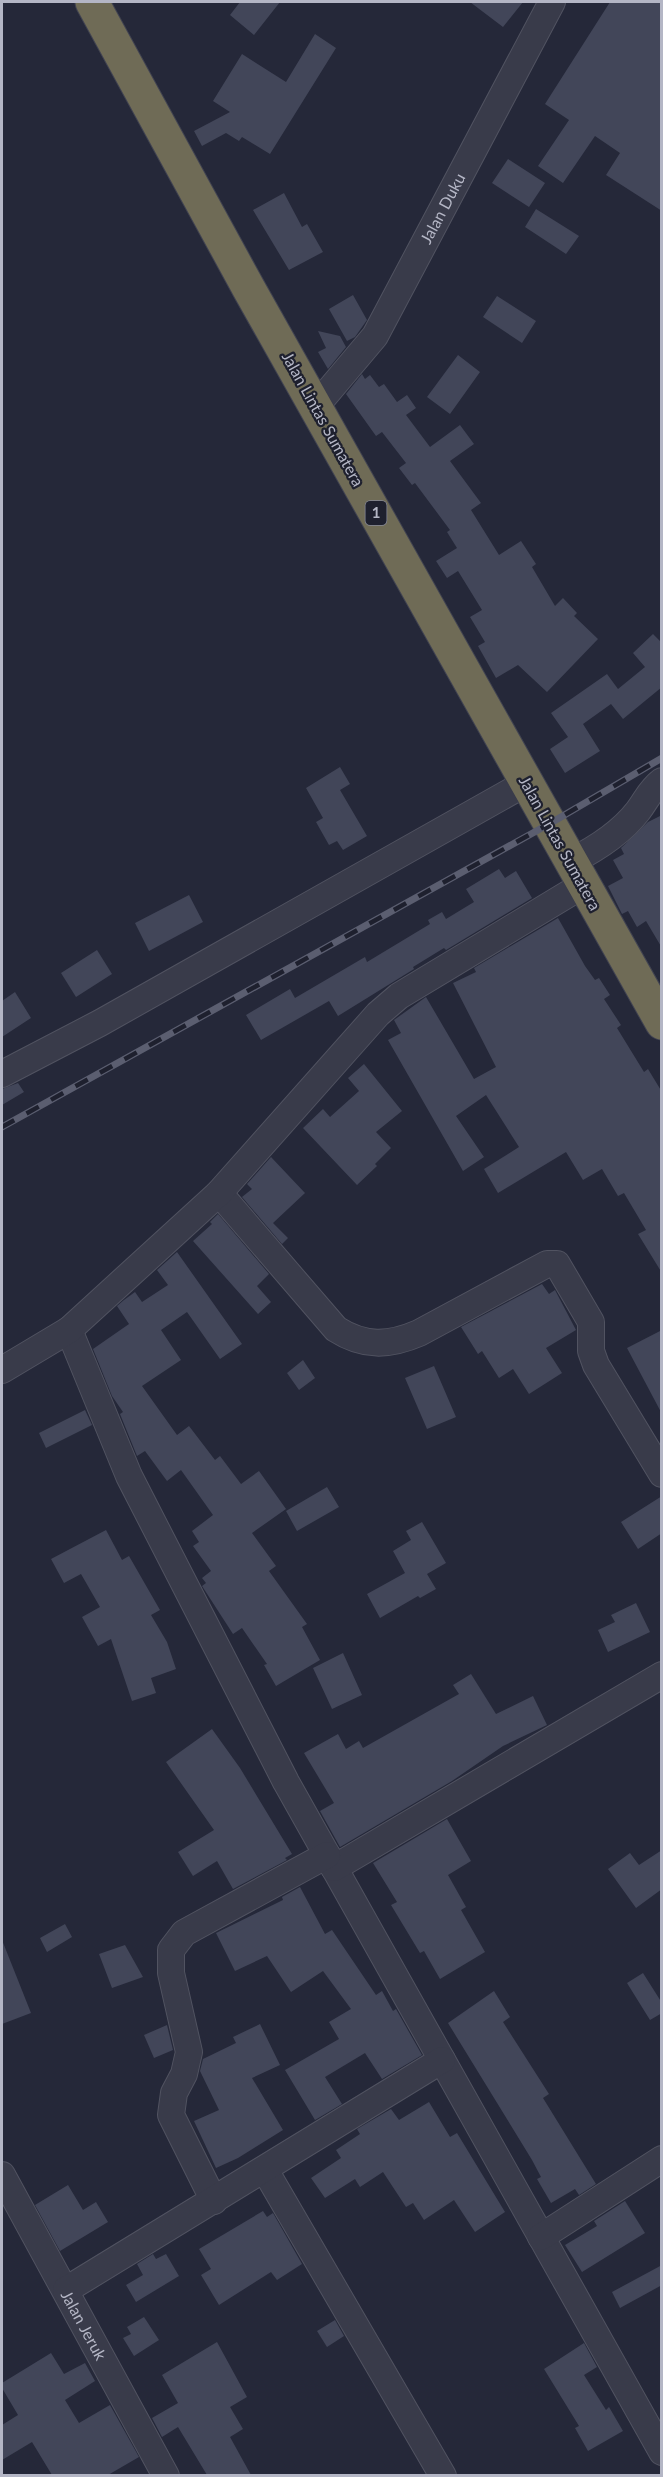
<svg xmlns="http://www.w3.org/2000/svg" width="663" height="2477" viewBox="0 0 663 2477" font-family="Lato,sans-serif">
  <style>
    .building { fill: #424659 }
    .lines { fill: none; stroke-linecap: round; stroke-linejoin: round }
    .minor-casing { stroke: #515361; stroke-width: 28 }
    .highway-casing { stroke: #414351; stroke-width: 35 }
    .minor { stroke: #393b4a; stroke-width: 26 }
    .highway { stroke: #6f6b56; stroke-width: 33 }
    .rail-casing { stroke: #5b5e70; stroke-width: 7 }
    .rail { stroke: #1e202e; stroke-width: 4.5; stroke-dasharray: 14; stroke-linecap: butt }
    .labels { text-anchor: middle; stroke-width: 4.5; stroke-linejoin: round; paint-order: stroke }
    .shield { fill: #1e202e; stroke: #878998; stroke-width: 1.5 }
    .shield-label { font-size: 15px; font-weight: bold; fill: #b4b6c5 }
    .street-label { font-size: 16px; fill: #b4b6c5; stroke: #1e202e }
  </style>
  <rect width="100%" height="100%" fill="#252839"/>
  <path class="building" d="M 240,2 L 280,2 L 254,35 L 230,15 Z
    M 470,2 L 523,2 L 503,27 Z
    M 610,2 L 662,2 L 662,211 L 606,175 L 620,153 L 595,136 L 563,183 L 538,166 L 569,120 L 545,104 Z
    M 315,34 L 336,48 L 270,154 L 242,137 L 239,141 L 226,133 L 202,146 L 194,131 L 230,112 L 213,101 L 242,54 L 286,82 Z
    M 508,159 L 545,183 L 529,207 L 492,183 Z
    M 284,193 L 302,227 L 307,224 L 323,252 L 289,270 L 253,210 Z
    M 536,209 L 579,236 L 566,254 L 525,227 Z
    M 353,295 L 367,320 L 355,337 L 347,341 L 329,309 Z
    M 497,296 L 536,321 L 522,343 L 483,317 Z
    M 318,331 L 340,336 L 346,347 L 328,369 L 318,352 L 326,348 Z
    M 458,355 L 480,372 L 450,414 L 427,397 Z
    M 362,374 L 365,379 L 370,375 L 379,387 L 384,384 L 397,402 L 407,395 L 416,408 L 406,415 L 430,447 L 460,425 L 474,444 L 450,461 L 481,503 L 471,510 L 499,555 L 521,541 L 536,564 L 532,567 L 555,606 L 563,598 L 577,613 L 574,616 L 598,639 L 547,692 L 518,665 L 496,678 L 478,646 L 485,642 L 470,617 L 482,610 L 458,571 L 447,578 L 436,561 L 457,548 L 447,532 L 450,530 L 415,483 L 412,485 L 399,468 L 406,463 L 382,432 L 376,436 L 346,394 Z
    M 653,634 L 662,643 L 662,687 L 623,719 L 611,704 L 583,724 L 600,751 L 565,773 L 550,749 L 568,737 L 551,713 L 607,674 L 618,689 L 645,667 L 633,653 Z
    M 340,767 L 350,784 L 340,790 L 367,836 L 343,850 L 337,841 L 329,845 L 316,822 L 323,818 L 306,788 Z
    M 662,815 L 662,948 L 646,921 L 637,927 L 628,911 L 622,914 L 608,886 L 623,878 L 613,860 L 624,854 L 621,848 L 648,822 Z
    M 499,869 L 505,878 L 516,871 L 532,898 L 446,950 L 444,948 L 413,967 L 414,969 L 338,1016 L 329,1001 L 261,1040 L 246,1015 L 290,989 L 295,998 L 365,957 L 367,962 L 430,924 L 428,920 L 442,912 L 446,919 L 474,902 L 466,889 Z
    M 189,895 L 203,922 L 149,951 L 135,923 Z
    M 558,918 L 585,966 L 595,980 L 599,978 L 610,995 L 604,999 L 621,1025 L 617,1028 L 644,1072 L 648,1069 L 662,1092 L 662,1273 L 638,1234 L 646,1230 L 624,1193 L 618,1196 L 602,1169 L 583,1180 L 566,1152 L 498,1193 L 484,1169 L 519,1147 L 486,1095 L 456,1116 L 484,1157 L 463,1171 L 388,1040 L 401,1033 L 394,1020 L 426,997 L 474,1079 L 496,1067 L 453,983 L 476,972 L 474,968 Z
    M 97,950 L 112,974 L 76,997 L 61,973 Z
    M 15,992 L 31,1018 L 2,1037 L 2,1001 Z
    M 364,1064 L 402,1111 L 376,1132 L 391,1148 L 375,1164 L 377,1166 L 357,1185 L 303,1128 L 323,1109 L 330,1117 L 359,1091 L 348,1078 Z
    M 18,1083 L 24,1092 L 2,1105 L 2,1089 Z
    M 271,1157 L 305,1193 L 273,1223 L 288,1238 L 282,1244 L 242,1197 L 252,1189 L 247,1184 Z
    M 218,1214 L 269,1274 L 257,1286 L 271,1302 L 258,1314 L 193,1241 L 212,1224 L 210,1222 Z
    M 177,1252 L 242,1344 L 220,1359 L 187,1312 L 161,1330 L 181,1360 L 142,1386 L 177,1435 L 189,1426 L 215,1460 L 220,1456 L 241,1484 L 259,1471 L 286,1509 L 252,1533 L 276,1566 L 269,1571 L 307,1624 L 302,1627 L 320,1660 L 276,1686 L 264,1665 L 267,1664 L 242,1628 L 233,1634 L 202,1586 L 206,1583 L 202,1578 L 211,1571 L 193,1546 L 199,1542 L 192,1531 L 213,1515 L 181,1470 L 167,1481 L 145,1451 L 137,1456 L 120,1414 L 123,1412 L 112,1396 L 93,1349 L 129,1324 L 117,1306 L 124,1300 L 135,1292 L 142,1302 L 168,1285 L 157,1270 Z
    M 542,1284 L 549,1294 L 555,1290 L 576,1330 L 546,1348 L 562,1373 L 529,1394 L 513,1369 L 499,1378 L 482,1351 L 478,1354 L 461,1327 Z
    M 662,1330 L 662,1414 L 627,1348 Z
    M 303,1360 L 315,1378 L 299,1390 L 287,1373 Z
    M 434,1366 L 456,1417 L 427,1429 L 405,1378 Z
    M 85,1410 L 92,1425 L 46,1448 L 39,1433 Z
    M 327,1487 L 339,1507 L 297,1531 L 286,1511 Z
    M 662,1496 L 662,1533 L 638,1549 L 621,1522 Z
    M 422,1522 L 446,1563 L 427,1574 L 436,1589 L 420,1598 L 418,1596 L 380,1618 L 367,1594 L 405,1573 L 393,1551 L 411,1540 L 406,1531 Z
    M 106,1530 L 122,1560 L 129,1556 L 160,1610 L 151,1615 L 167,1642 L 176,1669 L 151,1678 L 156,1693 L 132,1701 L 111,1639 L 98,1646 L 82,1617 L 100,1607 L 81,1574 L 64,1583 L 51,1559 Z
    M 636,1603 L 650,1632 L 608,1652 L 598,1630 L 615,1622 L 611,1615 Z
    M 343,1653 L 362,1695 L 332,1709 L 313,1668 Z
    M 471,1674 L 496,1714 L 533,1696 L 547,1725 L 503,1746 L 452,1781 L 340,1847 L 320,1811 L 334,1803 L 304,1753 L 338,1734 L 346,1749 L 359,1741 L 363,1748 L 459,1694 L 453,1685 Z
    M 212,1729 L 240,1768 L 292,1854 L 285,1858 L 287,1860 L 233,1889 L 217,1861 L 193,1876 L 178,1852 L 214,1830 L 166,1762 Z
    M 447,1819 L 471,1861 L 448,1875 L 466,1907 L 461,1910 L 485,1952 L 440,1979 L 424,1951 L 420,1953 L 391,1905 L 397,1902 L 373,1863 Z
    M 662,1850 L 662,1889 L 636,1908 L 608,1869 L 630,1853 L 639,1865 Z
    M 300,1887 L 325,1934 L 332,1930 L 376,1995 L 382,1991 L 393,2011 L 396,2009 L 422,2055 L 382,2079 L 365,2053 L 325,2077 L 342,2104 L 315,2120 L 285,2070 L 339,2039 L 329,2022 L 351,2009 L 323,1971 L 291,1992 L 267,1956 L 235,1971 L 216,1933 L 283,1900 L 282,1897 Z
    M 65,1924 L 72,1937 L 47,1952 L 40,1938 Z
    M 2,1940 L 31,2013 L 2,2024 Z
    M 125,1945 L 143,1977 L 112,1988 L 99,1954 Z
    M 643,1973 L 662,2003 L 662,2013 L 650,2020 L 627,1983 Z
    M 494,1991 L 510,2017 L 503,2022 L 549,2094 L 543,2098 L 596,2184 L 579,2195 L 575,2189 L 551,2203 L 537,2179 L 541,2177 L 532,2160 L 448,2023 Z
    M 260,2024 L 280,2065 L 252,2078 L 283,2130 L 238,2158 L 216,2168 L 194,2121 L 219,2110 L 200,2071 L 203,2059 L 236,2043 L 233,2037 Z
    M 167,2025 L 173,2050 L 154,2058 L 144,2035 Z
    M 429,2102 L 450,2137 L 457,2133 L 505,2212 L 475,2232 L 454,2200 L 424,2220 L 413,2203 L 406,2207 L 383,2172 L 360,2187 L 355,2179 L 325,2198 L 311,2178 L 341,2158 L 336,2150 L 360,2134 L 357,2129 L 391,2109 L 399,2120 Z
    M 68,2185 L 83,2210 L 96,2202 L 108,2222 L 60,2251 L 35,2205 Z
    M 625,2201 L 645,2233 L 582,2272 L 565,2245 L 597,2226 L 594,2221 Z
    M 263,2211 L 267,2217 L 273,2213 L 302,2264 L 277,2280 L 271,2272 L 219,2305 L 201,2275 L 211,2269 L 199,2249 Z
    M 153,2254 L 156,2259 L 166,2254 L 179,2276 L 136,2302 L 126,2285 L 143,2275 L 137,2264 Z
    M 662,2265 L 662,2285 L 620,2308 L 612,2292 Z
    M 144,2317 L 159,2340 L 134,2356 L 123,2338 L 131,2334 L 127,2327 Z
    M 335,2320 L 344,2336 L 327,2347 L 317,2331 Z
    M 217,2342 L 247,2397 L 230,2407 L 243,2429 L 230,2437 L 251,2475 L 207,2475 L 178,2427 L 162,2437 L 152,2418 L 178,2403 L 162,2375 Z
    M 584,2343 L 597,2367 L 584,2375 L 606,2410 L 609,2407 L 623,2431 L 588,2451 L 575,2428 L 579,2426 L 544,2369 Z
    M 51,2353 L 64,2374 L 85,2363 L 95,2381 L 65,2400 L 79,2423 L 110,2405 L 139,2457 L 108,2475 L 52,2475 L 32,2442 L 2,2460 L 2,2425 L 18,2415 L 2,2388 L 2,2383 Z"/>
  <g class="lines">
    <g class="minor-casing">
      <g id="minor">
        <path id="s1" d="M 316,406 L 375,336 L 552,2"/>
        <path d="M 570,862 C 596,849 621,833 638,811 C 647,799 650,790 662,781"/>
        <path d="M 2,1074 L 100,1023 L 526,783"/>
        <path d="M 219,1193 L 336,1329 C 364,1347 389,1346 419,1333 L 547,1264 L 557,1264 L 591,1322 L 591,1351 L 596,1365 L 662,1474"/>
        <path d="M 69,1330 L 129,1476 L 286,1782 L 662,2452"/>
        <path d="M 2,1370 L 69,1330 L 219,1193 L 378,1014 L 399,996 L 583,885"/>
        <path d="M 334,1868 L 662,1675"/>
        <path d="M 265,2170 L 443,2476"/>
        <path id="s2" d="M 2,2175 L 166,2476"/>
        <path d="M 214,2201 L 171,2115 L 174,2093 L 184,2074 L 189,2052 L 171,1973 L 171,1950 L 184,1933 L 327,1855"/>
        <path d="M 541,2237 L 662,2159"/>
        <path d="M 66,2290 L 442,2060"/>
      </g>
    </g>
    <g class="highway-casing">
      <path id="highway" d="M 92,2 L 249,289 L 662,1023"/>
    </g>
    <use href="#minor" class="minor"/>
    <use href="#highway" class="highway"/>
    <g class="rail-casing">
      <path id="rail" d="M 2,1127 L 549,824 L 662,758"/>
    </g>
    <use href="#rail" class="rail"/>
  </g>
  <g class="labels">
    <rect class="shield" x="365.5" y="501" width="21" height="24" rx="4.5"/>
    <g class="shield-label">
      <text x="376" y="518">1</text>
    </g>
    <g class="street-label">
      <text dy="6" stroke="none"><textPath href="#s1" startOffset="236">Jalan Duku</textPath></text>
      <text transform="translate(323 419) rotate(61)" y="6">Jalan Lintas Sumatera</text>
      <text transform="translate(560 843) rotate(61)" y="6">Jalan Lintas Sumatera</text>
      <text dy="6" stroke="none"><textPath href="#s2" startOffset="171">Jalan Jeruk</textPath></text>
    </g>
  </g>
  <rect width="663" height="2477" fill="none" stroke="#b4b6c5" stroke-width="6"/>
</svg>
